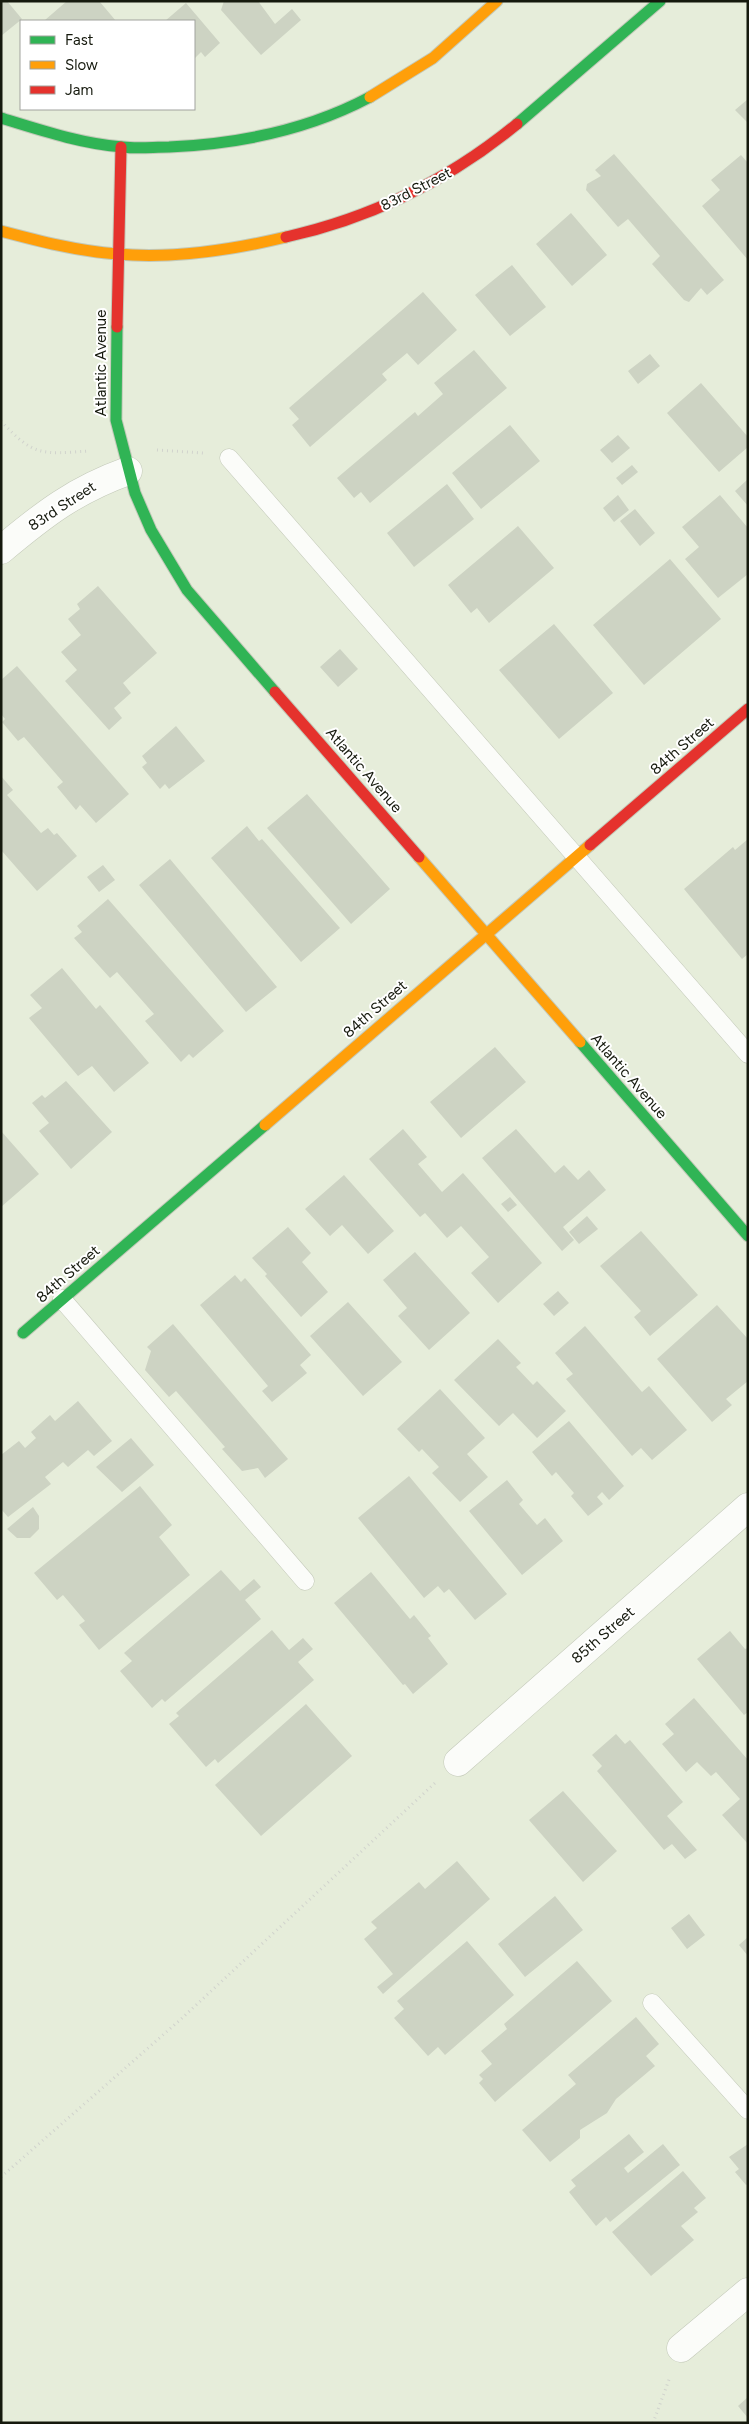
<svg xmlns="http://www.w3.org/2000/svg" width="749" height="2424" viewBox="0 0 749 2424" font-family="Figtree,sans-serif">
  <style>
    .building { fill: #cdd3c3 }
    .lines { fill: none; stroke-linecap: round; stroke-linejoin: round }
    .lane-casing { stroke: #c3c9b9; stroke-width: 19 }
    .street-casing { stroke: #c3c9b9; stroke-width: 29 }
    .fast-casing { stroke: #c3c9b9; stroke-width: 13 }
    .slow-casing { stroke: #c3c9b9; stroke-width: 13 }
    .jam-casing { stroke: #c3c9b9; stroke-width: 13 }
    .path { stroke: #d1d3cd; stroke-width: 3; stroke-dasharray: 1 4; stroke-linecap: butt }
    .lane { stroke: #fbfcf9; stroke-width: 18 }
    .street { stroke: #fbfcf9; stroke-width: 28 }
    .fast { stroke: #30b455; stroke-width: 11 }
    .slow { stroke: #ff9f0a; stroke-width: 11 }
    .jam { stroke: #e5322d; stroke-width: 11 }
    .labels { text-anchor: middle; stroke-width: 4; stroke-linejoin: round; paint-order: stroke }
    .street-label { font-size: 15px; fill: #15190d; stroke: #fff }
  </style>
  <rect width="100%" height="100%" fill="#e6edda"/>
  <path class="building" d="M 1,1 L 7,1 L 22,19 L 1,36 Z
    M 67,1 L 101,1 L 100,2 L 116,21 L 47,21 L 45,20 Z
    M 224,1 L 258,1 L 275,24 L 292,9 L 301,20 L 261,55 L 221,10 Z
    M 186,3 L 220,43 L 205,57 L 201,52 L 194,59 L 194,21 L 165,21 Z
    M 748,99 L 748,123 L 735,110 Z
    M 614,154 L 724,280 L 707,295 L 701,288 L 689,302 L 684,300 L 652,264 L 660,256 L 628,219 L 618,227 L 586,190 L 587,184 L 601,176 L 595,170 Z
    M 741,155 L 748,163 L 748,260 L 702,206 L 720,190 L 711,180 Z
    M 571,213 L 607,255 L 572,286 L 536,244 Z
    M 512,265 L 546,307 L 510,336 L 475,295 Z
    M 423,292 L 457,330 L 418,365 L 407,353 L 382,374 L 387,380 L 310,447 L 292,425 L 299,419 L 289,408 Z
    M 474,350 L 507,388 L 370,503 L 361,492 L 354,498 L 337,478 L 415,412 L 418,416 L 443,394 L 434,383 Z
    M 650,354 L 660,366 L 638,384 L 628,371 Z
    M 701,383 L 748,437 L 748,447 L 719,472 L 667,413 Z
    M 510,425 L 540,461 L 481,509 L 452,473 Z
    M 618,435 L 630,448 L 612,463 L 600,450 Z
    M 632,465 L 638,472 L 622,485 L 616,478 Z
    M 748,479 L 748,506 L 735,491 Z
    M 447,484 L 474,519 L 414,567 L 387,533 Z
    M 618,495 L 629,510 L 614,522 L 603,508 Z
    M 720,495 L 748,528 L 748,574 L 718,598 L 685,559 L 699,547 L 682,527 Z
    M 635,509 L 655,533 L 640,546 L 620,521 Z
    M 518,526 L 554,568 L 489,623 L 477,608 L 471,613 L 448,585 Z
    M 670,559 L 721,619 L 644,685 L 593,625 Z
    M 98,586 L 157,653 L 123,683 L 131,693 L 114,708 L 122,718 L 109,730 L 65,681 L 77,670 L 61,652 L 81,635 L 68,619 L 80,609 L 77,604 Z
    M 554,624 L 613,693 L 559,739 L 499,670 Z
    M 340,649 L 358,669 L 338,687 L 320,667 Z
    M 17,666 L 129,794 L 96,823 L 80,805 L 76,810 L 57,787 L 63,782 L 24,737 L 18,741 L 2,722 L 5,719 L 1,714 L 1,680 Z
    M 176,726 L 205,761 L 169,789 L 165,784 L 160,789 L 142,767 L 147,763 L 142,756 Z
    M 1,776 L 13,790 L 7,795 L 41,833 L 48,828 L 54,835 L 57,833 L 77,856 L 37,891 L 1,850 Z
    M 307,794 L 390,889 L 351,924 L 267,828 Z
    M 247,826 L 259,841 L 262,839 L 340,928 L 301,962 L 211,858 Z
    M 748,839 L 748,954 L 742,959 L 684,889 L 733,847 L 735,850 Z
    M 170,859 L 277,987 L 246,1012 L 139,885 Z
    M 103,865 L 115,880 L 99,892 L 87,877 Z
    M 108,899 L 224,1031 L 193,1058 L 189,1054 L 181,1062 L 145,1021 L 154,1014 L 117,972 L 110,978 L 74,938 L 82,932 L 77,926 Z
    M 62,968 L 96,1009 L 100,1005 L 149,1063 L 114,1092 L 92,1066 L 78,1076 L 29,1018 L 42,1008 L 30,995 Z
    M 495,1047 L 526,1082 L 461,1138 L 430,1102 Z
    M 66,1081 L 112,1132 L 71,1169 L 39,1131 L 49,1123 L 32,1103 L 42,1095 L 45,1098 Z
    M 403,1129 L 427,1157 L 418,1164 L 442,1192 L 463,1173 L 542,1263 L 498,1303 L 471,1273 L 489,1257 L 461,1226 L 447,1238 L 425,1213 L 420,1217 L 369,1159 Z
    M 516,1129 L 555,1173 L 564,1165 L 578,1180 L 589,1170 L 606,1190 L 563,1227 L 574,1240 L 562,1251 L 482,1158 Z
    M 1,1131 L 39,1174 L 1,1207 Z
    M 344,1175 L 394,1231 L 368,1254 L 342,1225 L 330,1236 L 305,1209 Z
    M 510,1197 L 517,1205 L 508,1212 L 501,1204 Z
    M 587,1216 L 598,1229 L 579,1244 L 569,1232 Z
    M 288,1227 L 311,1253 L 302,1262 L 328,1292 L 301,1317 L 265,1276 L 267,1274 L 252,1258 Z
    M 641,1231 L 698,1295 L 650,1336 L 634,1317 L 641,1311 L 600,1266 Z
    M 415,1252 L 470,1313 L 429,1350 L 398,1316 L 407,1308 L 383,1280 Z
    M 235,1275 L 241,1282 L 245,1278 L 311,1355 L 300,1365 L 307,1373 L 272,1402 L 262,1391 L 268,1386 L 200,1305 Z
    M 558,1291 L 569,1303 L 554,1316 L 543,1304 Z
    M 348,1302 L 402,1362 L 363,1396 L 310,1336 Z
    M 717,1305 L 748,1339 L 748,1381 L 726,1399 L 732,1405 L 712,1422 L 657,1359 Z
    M 173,1324 L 288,1459 L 265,1478 L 258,1468 L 242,1471 L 222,1449 L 225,1447 L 176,1391 L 169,1397 L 145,1370 L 151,1351 L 147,1347 Z
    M 585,1326 L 642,1392 L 649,1386 L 687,1430 L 652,1460 L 641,1448 L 632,1456 L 566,1379 L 573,1374 L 555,1353 Z
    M 498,1339 L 521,1363 L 516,1367 L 533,1385 L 537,1381 L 566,1411 L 537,1438 L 513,1413 L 499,1426 L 454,1380 Z
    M 440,1389 L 485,1438 L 467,1454 L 488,1477 L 460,1502 L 432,1473 L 439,1467 L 422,1449 L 419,1452 L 397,1429 Z
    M 78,1401 L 112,1441 L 94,1456 L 88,1450 L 68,1467 L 63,1462 L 45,1477 L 51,1484 L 8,1517 L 1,1509 L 1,1455 L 19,1441 L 25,1448 L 36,1438 L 31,1432 L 50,1415 L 55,1421 Z
    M 569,1421 L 624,1486 L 609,1500 L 602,1492 L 597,1497 L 603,1504 L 588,1516 L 571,1496 L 574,1493 L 556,1472 L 552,1476 L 532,1452 Z
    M 131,1438 L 154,1465 L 122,1492 L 96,1467 Z
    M 409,1476 L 507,1594 L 475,1620 L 449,1589 L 444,1593 L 438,1586 L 424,1598 L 358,1518 Z
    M 507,1480 L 523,1500 L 519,1504 L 537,1525 L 545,1518 L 563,1541 L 522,1575 L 469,1511 Z
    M 140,1486 L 172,1525 L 159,1537 L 190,1575 L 99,1650 L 79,1625 L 85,1621 L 63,1595 L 57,1600 L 34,1573 Z
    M 33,1507 L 39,1516 L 39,1529 L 30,1538 L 17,1538 L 7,1529 Z
    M 221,1570 L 240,1591 L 254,1579 L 261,1587 L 245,1600 L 261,1619 L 165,1702 L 162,1699 L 152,1708 L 120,1671 L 132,1661 L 124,1653 Z
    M 371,1572 L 410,1619 L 414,1615 L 431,1636 L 428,1638 L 448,1664 L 413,1694 L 405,1684 L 403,1685 L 334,1603 Z
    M 272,1630 L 289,1650 L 303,1638 L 313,1649 L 298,1662 L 314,1680 L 218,1763 L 215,1759 L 206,1767 L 169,1724 L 179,1716 L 176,1713 Z
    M 730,1631 L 745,1649 L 748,1648 L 748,1712 L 744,1715 L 697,1659 Z
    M 694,1698 L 748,1760 L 748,1844 L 722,1815 L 740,1799 L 716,1772 L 711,1776 L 697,1762 L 686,1772 L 662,1744 L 674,1734 L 665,1724 Z
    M 306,1704 L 352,1756 L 261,1836 L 215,1785 Z
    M 616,1734 L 625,1744 L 630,1740 L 683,1802 L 667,1816 L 697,1850 L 685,1859 L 672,1844 L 664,1850 L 597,1771 L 602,1766 L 592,1755 Z
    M 563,1791 L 617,1851 L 583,1882 L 529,1820 Z
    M 457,1861 L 490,1899 L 383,1994 L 377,1987 L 393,1974 L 364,1939 L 377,1928 L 371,1922 L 419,1882 L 425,1889 Z
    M 555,1896 L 583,1930 L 525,1977 L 498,1944 Z
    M 689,1914 L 705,1935 L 687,1949 L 671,1928 Z
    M 748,1937 L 748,1956 L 739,1945 Z
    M 467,1941 L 514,1995 L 445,2055 L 438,2047 L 428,2056 L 394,2018 L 404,2009 L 397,2001 Z
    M 577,1961 L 612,2001 L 495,2102 L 479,2083 L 483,2079 L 479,2075 L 492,2064 L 481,2051 L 507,2029 L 504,2024 Z
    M 636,2017 L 659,2044 L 646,2056 L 655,2066 L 616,2099 L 607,2113 L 580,2130 L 580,2138 L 550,2162 L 522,2130 L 576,2084 L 568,2075 Z
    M 629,2134 L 644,2152 L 624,2168 L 628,2173 L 663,2144 L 680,2165 L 610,2222 L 606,2217 L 596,2226 L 569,2192 L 576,2186 L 571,2180 Z
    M 748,2144 L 748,2184 L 746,2185 L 735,2172 L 739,2169 L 729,2157 Z
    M 683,2171 L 706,2198 L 694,2208 L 698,2212 L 681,2226 L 694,2240 L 651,2276 L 612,2232 Z
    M 748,2397 L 748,2418 L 738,2406 Z"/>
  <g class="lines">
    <g class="lane-casing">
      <path id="lane" d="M 229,458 L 748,1054
        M 62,1299 L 305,1581
        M 652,2003 L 748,2110"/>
    </g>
    <g class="street-casing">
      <path id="street" d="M 1,550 C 44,514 75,490 128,471
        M 458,1762 L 748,1507
        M 681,2348 L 748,2292"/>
    </g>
    <g class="fast-casing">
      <path id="fast" d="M 1,118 C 40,130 82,144 123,147 C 138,149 153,147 169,147 C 238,144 308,130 370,97
        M 517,124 L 660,1
        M 117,327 L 116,420 L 135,493 L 151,530 L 187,590 L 275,692
        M 580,1042 L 748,1236
        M 23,1333 L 265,1125"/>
    </g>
    <g class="slow-casing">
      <path id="slow" d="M 370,97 L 433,58 L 497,1
        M 1,231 C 39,241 77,251 117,254 C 172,259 232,250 286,237
        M 419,857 L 580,1042
        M 265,1125 L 590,845"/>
    </g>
    <g class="jam-casing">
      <path id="jam" d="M 286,237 C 371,218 450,179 517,124
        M 117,327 L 121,147
        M 275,692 L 419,857
        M 590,845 L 748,709"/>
    </g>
    <path class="path" d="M 1,421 C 34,457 42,454 89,451
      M 157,450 L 203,453
      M 1,2177 L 180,2020 L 435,1783
      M 653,2423 L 670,2377"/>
    <use href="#lane" class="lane"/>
    <use href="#street" class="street"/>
    <use href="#fast" class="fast"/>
    <use href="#slow" class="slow"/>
    <use href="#jam" class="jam"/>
  </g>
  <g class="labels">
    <g class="street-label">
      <text transform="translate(416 189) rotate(-27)" y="5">83rd Street</text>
      <text transform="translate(101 363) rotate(-90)" y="5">Atlantic Avenue</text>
      <text transform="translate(62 506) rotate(-33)" y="5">83rd Street</text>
      <text transform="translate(682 746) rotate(-41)" y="5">84th Street</text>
      <text transform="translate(364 770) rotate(49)" y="5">Atlantic Avenue</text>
      <text transform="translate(375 1009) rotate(-41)" y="5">84th Street</text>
      <text transform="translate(629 1076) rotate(49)" y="5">Atlantic Avenue</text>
      <text transform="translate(68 1274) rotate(-41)" y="5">84th Street</text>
      <text transform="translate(603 1635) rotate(-41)" y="5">85th Street</text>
    </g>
  </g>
  <rect width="749" height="2424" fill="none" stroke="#15190d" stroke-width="5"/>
  <rect x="20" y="20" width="175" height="90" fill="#ffffff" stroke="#a1a39e"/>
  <rect x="30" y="36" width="25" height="8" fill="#30b455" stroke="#a1a39e"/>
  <text x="65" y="45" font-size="15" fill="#15190d">Fast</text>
  <rect x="30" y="61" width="25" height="8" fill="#ff9f0a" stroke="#a1a39e"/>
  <text x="65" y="70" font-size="15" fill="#15190d">Slow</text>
  <rect x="30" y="86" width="25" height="8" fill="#e5322d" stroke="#a1a39e"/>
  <text x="65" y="95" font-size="15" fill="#15190d">Jam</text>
</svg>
